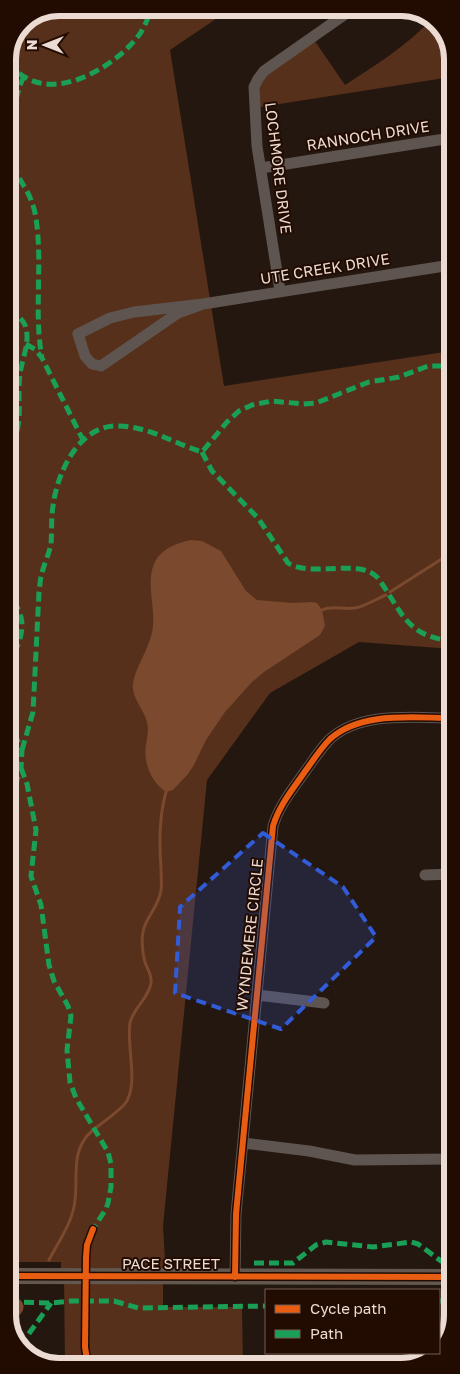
<svg xmlns="http://www.w3.org/2000/svg" width="460" height="1374" viewBox="0 0 460 1374" font-family="'Golos Text',sans-serif">
  <style>
    .green { fill: #56301b }
    .water { fill: #7a492e }
    .lines { fill: none; stroke-linecap: round; stroke-linejoin: round }
    .stream { stroke: #7a492e; stroke-width: 3 }
    .river { stroke: #7a492e; stroke-width: 19 }
    .minor { stroke: #5e5550; stroke-width: 11 }
    .secondary { stroke: #625850; stroke-width: 16 }
    .quiet { stroke: #1a9f57; stroke-width: 5; stroke-dasharray: 10 5; stroke-linecap: butt }
    .cycleway-casing { stroke: #220b01; stroke-width: 9 }
    .cycleway { stroke: #e95d12; stroke-width: 6 }
    .marked { fill: #325cd7; fill-opacity: 0.2; stroke: #325cd7; stroke-width: 4; stroke-dasharray: 10 6; stroke-linejoin: round }
    .labels { text-anchor: middle; stroke-width: 4; stroke-linejoin: round; paint-order: stroke }
    .street-label { font-size: 15px; fill: #ecdbd2; stroke: #220b01 }
    .rim { fill: none; stroke: #ecdbd2; stroke-width: 6 }
  </style>
  <rect width="100%" height="100%" fill="#24170f"/>
  <path class="green" d="M 59,8 L 232,8 L 170,50 L 224,386 L 451,351 L 452,649 L 359,642 L 270,693 L 207,780 L 163,1226 L 166,1277 L 163,1277 L 163,1307 L 242,1307 L 243,1366 L 65,1366 L 64,1277 L 61,1277 L 61,1262 L 9,1262 L 8,56 L 23,22 Z
    M 432,19 L 435,20 L 451,46 L 451,77 L 254,108 L 255,84 L 312,37 L 345,85 C 376,65 406,46 432,19 Z"/>
  <path class="water" d="M 191,540 L 202,541 L 221,551 L 246,591 L 257,600 L 293,603 L 312,602 L 317,603 L 322,610 L 324,620 L 325,626 L 320,635 L 264,672 L 251,683 L 225,712 L 206,740 L 194,765 L 188,774 L 173,790 L 166,792 C 151,782 143,762 146,745 C 147,737 149,730 147,722 C 144,709 131,698 133,683 C 137,663 152,645 153,625 C 155,606 146,583 154,564 C 160,549 177,543 191,540 Z"/>
  <g class="lines">
    <path class="stream" d="M 390,592 L 451,553
      M 322,610 C 333,605 343,610 355,608 C 366,606 376,599 386,595
      M 97,1127 C 106,1120 116,1113 124,1105 C 140,1087 126,1046 130,1023 C 133,1008 149,998 151,983 C 152,976 149,972 146,965 C 143,957 141,941 143,932 C 145,918 159,907 161,890 C 162,883 161,875 161,868 C 159,843 159,816 166,792
      M 49,1260 C 57,1244 69,1228 73,1211 C 81,1185 67,1152 92,1131"/>
    <path class="river" d="M 9,1313 L 14,1307"/>
    <path class="minor" d="M 261,168 L 451,138
      M 280,291 L 257,146 L 254,87 L 258,79 L 264,71 L 354,8
      M 203,304 L 178,313 L 101,366 L 92,364 L 85,356 L 78,334 L 110,318 L 134,312 L 203,304 L 451,265
      M 425,875 L 452,874
      M 257,995 L 324,1003
      M 243,1143 L 309,1151 L 355,1160 L 452,1159
      M 235,1277 L 236,1214 L 273,826 C 279,806 292,790 304,773 C 312,762 320,749 330,739 C 361,711 412,718 452,718"/>
    <path class="secondary" d="M 9,1276 L 452,1277"/>
    <path class="quiet" d="M 8,63 C 15,71 25,79 36,82 C 71,93 119,62 139,35 C 145,27 148,16 153,8
      M 24,76 C 12,101 7,147 17,173 C 21,183 29,192 32,203 C 35,210 36,218 37,226 C 42,270 34,314 42,358
      M 8,310 C 14,313 22,318 25,325 C 31,342 22,358 20,374 C 16,405 26,422 8,452
      M 26,344 L 36,350 L 42,358 L 83,440
      M 202,452 L 212,471 L 258,518 L 288,563 C 312,578 358,558 377,577 C 402,610 404,636 452,641
      M 8,587 C 12,597 18,607 21,617 C 25,633 16,651 8,664
      M 8,720 L 22,750 L 21,768 L 9,803
      M 22,750 L 33,712 L 39,592 C 40,586 40,579 42,573 C 44,564 49,554 51,544 C 52,532 51,519 53,506 C 57,473 79,424 119,426 C 150,427 173,443 202,452 L 227,422 L 239,411 L 252,405 L 272,401 L 303,404 L 316,403 L 369,382 L 399,377 L 428,366 L 451,366
      M 21,768 L 27,784 L 36,830 L 31,876 L 41,905 L 49,965 L 54,981 L 68,1006 L 71,1016 L 67,1050 L 70,1082 L 76,1098 L 108,1152 L 111,1164 L 111,1187 L 108,1203 L 106,1209 L 91,1232
      M 254,1263 L 293,1263 L 316,1245 L 326,1242 L 373,1247 L 411,1242 L 418,1244 L 441,1261 L 452,1263
      M 439,1301 L 452,1301
      M 9,1302 L 51,1303 L 71,1301 L 114,1301 L 138,1308 L 266,1306
      M 20,1346 L 51,1303"/>
    <g class="cycleway-casing">
      <path id="cycleway" d="M 9,1276 L 452,1277
        M 235,1277 L 236,1214 L 273,826 C 279,806 292,790 304,773 C 312,762 320,749 330,739 C 361,711 412,718 452,718
        M 88,1366 L 85,1347 L 86,1257 L 87,1245 L 93,1229"/>
    </g>
    <use href="#cycleway" class="cycleway"/>
  </g>
  <path class="marked" d="M 263,833 L 343,887 L 376,937 L 281,1029 L 175,993 L 180,907 Z"/>
  <g class="labels">
    <g class="street-label">
      <text transform="translate(368 136) rotate(-9)" y="5">RANNOCH DRIVE</text>
      <text transform="translate(278 168) rotate(83)" y="5">LOCHMORE DRIVE</text>
      <text transform="translate(325 269) rotate(-9)" y="5">UTE CREEK DRIVE</text>
      <text transform="translate(250 935) rotate(-84)" y="5">WYNDEMERE CIRCLE</text>
      <text x="171" y="1269">PACE STREET</text>
    </g>
  </g>
  <path d="M0 0H460V1374H0ZM59 16H401A43 43 0 0 1 444 59V1315A43 43 0 0 1 401 1358H59A43 43 0 0 1 16 1315V59A43 43 0 0 1 59 16Z" fill="#220b01" fill-rule="evenodd"/>
  <path class="rim" d="M59 16H401A43 43 0 0 1 444 59V1315A43 43 0 0 1 401 1358H59A43 43 0 0 1 16 1315V59A43 43 0 0 1 59 16Z"/>
  <rect x="265" y="1289" width="175" height="65" fill="#220b01" stroke="#735e55"/>
  <rect x="275" y="1305" width="25" height="8" fill="#e95d12" stroke="#735e55"/>
  <text x="310" y="1314" font-size="15" fill="#ecdbd2">Cycle path</text>
  <rect x="275" y="1330" width="25" height="8" fill="#1a9f57" stroke="#735e55"/>
  <text x="310" y="1339" font-size="15" fill="#ecdbd2">Path</text>
  <g transform="translate(45 45) rotate(270)" stroke="#220b01" stroke-width="4" paint-order="stroke">
  <path d="M0-4L9 19L0 12L-9 19Z" fill="#ecdbd2"/>
  <text y="-8" font-size="14" font-weight="bold" text-anchor="middle" fill="#ecdbd2">N</text>
  </g>
</svg>
